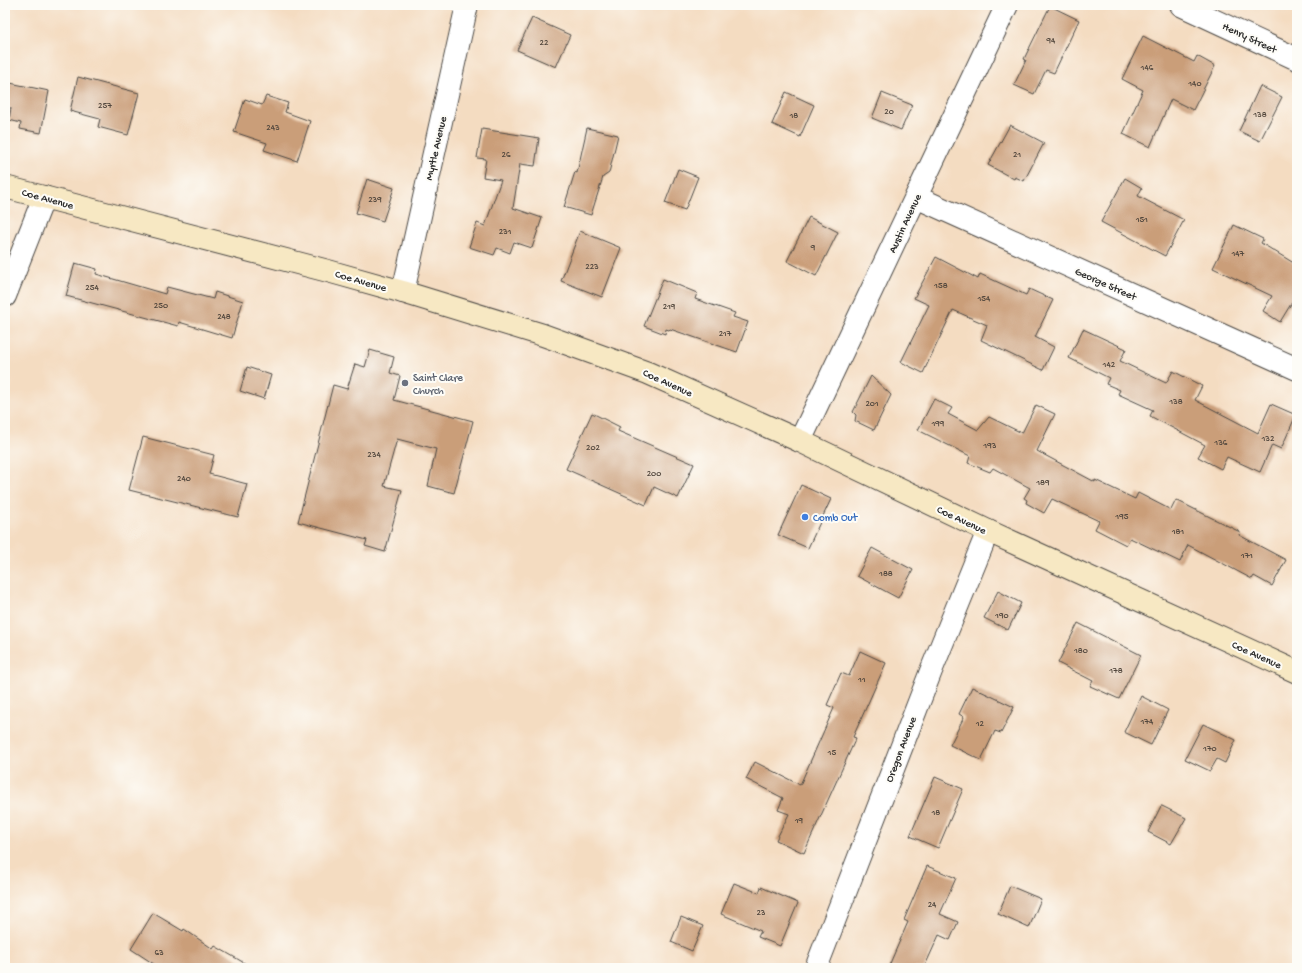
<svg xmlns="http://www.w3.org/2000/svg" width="1302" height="973" viewBox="0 0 1302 973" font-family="'Gochi Hand',sans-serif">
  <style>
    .building { fill: #ca9e79 }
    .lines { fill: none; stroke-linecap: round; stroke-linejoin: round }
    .street-casing { stroke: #494642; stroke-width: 24 }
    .secondary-casing { stroke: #494642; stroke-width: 24 }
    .street { stroke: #fff; stroke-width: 22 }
    .secondary { stroke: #f7e8c3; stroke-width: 22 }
    .worship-dot { fill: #6b7280; stroke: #fdfcf7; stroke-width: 1.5 }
    .shop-dot { fill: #3f7fe0; stroke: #fdfcf7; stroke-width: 1.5 }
    .labels { text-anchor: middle; stroke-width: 4; stroke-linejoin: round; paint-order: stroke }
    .number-label { font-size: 9px; fill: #53483e }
    .street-label { font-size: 11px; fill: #2b2b2b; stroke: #fdfcf7 }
    .worship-label { font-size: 11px; fill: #5b616d; stroke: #fdfcf7; text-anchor: start }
    .shop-label { font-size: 11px; fill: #366cbe; stroke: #fdfcf7; text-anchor: start }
  </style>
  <rect width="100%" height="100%" fill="#fdfcf7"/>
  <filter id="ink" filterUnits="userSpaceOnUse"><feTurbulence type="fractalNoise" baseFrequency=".025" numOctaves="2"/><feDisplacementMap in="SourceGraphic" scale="8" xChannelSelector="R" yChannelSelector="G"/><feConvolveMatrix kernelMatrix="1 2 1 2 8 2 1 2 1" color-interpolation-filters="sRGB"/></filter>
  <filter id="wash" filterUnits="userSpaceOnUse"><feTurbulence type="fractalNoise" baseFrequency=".012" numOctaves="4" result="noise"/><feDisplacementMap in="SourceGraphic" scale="16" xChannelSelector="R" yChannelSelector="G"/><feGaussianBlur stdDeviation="0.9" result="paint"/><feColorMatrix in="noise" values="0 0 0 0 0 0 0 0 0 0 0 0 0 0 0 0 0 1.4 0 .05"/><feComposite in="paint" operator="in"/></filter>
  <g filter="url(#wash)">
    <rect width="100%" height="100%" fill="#f4dcc1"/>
    <g id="blocks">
      <path class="building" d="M 1050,6 L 1079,20 L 1054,73 L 1046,70 L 1034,94 L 1014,85 L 1026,60 L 1024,59 Z
        M 532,18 L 570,35 L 556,67 L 517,50 Z
        M 1143,36 L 1194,62 L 1197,56 L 1215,66 L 1193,110 L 1171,99 L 1150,147 L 1123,134 L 1143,90 L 1122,79 Z
        M 78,77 L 139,93 L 128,135 L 98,127 L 100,119 L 70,111 Z
        M 5,82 L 49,91 L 41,133 L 20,129 L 21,123 L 9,120 L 11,108 L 5,107 Z
        M 1260,86 L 1282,97 L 1260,141 L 1239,131 Z
        M 786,92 L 814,105 L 800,137 L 772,124 Z
        M 882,93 L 912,105 L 901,130 L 872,118 Z
        M 266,96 L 288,103 L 285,112 L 310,121 L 297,161 L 264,150 L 267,143 L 234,132 L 245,99 L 262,105 Z
        M 1010,125 L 1044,143 L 1024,181 L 1015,177 L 1014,179 L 988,165 Z
        M 587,128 L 618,135 L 609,173 L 603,177 L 591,215 L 564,207 L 575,172 L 577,173 Z
        M 482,129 L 539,138 L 535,166 L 520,164 L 513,208 L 542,218 L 532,248 L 514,242 L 510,253 L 497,248 L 494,255 L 469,247 L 477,223 L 485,226 L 501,180 L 483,177 L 486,159 L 477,158 Z
        M 678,169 L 698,177 L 685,210 L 665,203 Z
        M 1125,178 L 1142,188 L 1138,196 L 1184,220 L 1165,256 L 1101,222 Z
        M 367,179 L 394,188 L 383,221 L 356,213 Z
        M 809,217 L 838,232 L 816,276 L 787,261 Z
        M 1234,225 L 1263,239 L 1261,243 L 1297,265 L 1297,294 L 1280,322 L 1263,311 L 1272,296 L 1213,268 Z
        M 580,231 L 621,248 L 602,297 L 561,281 Z
        M 936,257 L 978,279 L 980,274 L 1026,295 L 1029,289 L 1053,300 L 1035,337 L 1054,347 L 1043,370 L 981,340 L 987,325 L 953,310 L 923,373 L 901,362 L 929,305 L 914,298 Z
        M 75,263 L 97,269 L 96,274 L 165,294 L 167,287 L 213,299 L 215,292 L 243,301 L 232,338 L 179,322 L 178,326 L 66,296 Z
        M 663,279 L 697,293 L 695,299 L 735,313 L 733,317 L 748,322 L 737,352 L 670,329 L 669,330 L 666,329 L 665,334 L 644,326 Z
        M 1083,329 L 1126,349 L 1120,361 L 1166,383 L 1173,371 L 1202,386 L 1195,400 L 1258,433 L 1271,404 L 1296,415 L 1281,449 L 1272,445 L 1260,472 L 1227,457 L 1221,469 L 1198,457 L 1205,445 L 1150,416 L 1153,410 L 1118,394 L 1120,390 L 1106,384 L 1109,378 L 1069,358 Z
        M 370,350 L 394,357 L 390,373 L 400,376 L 394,400 L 473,421 L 454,493 L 428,486 L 436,449 L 397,439 L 384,486 L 402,490 L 385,552 L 365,546 L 367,540 L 298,522 L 333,385 L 347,389 L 355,364 L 365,367 Z
        M 247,367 L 271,375 L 264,399 L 240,391 Z
        M 871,376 L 891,395 L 874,430 L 855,421 L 856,415 L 853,412 Z
        M 934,399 L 952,408 L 948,414 L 978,430 L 989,417 L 1022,433 L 1036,405 L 1055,414 L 1037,451 L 1095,482 L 1095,480 L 1135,499 L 1138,493 L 1171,510 L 1176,500 L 1240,532 L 1239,535 L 1286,560 L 1272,586 L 1254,576 L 1252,579 L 1188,545 L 1180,562 L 1130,538 L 1126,545 L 1095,529 L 1099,521 L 1052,499 L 1044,513 L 1026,503 L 1027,500 L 1024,498 L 1030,488 L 993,468 L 990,472 L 968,463 L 970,456 L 918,430 Z
        M 592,413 L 620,427 L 618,431 L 694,464 L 678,498 L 654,487 L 646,505 L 566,469 Z
        M 143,437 L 214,455 L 209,474 L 247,484 L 238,517 L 129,490 Z
        M 801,485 L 831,499 L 808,548 L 778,535 Z
        M 872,548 L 913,570 L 898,598 L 857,576 Z
        M 998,591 L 1021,603 L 1008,630 L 984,618 Z
        M 1078,623 L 1141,655 L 1119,699 L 1090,686 L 1093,681 L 1058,663 Z
        M 860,651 L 886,663 L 853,737 L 856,738 L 804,853 L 776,840 L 789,814 L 778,810 L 783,798 L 746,779 L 755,762 L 800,785 L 834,708 L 827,705 L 841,673 L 849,676 Z
        M 972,687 L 1014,707 L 1001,733 L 995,731 L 981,760 L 950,745 L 964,717 L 959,714 Z
        M 1141,696 L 1168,710 L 1151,745 L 1124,732 Z
        M 1203,724 L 1236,740 L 1225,763 L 1217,759 L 1210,771 L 1185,759 Z
        M 935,777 L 963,789 L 938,848 L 910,836 Z
        M 1161,806 L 1162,806 L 1186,818 L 1171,844 L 1148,832 Z
        M 927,866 L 956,878 L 940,914 L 958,922 L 950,940 L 939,935 L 924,968 L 888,968 L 908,922 L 904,920 Z
        M 734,883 L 759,893 L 761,887 L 798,903 L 780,946 L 758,937 L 761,931 L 721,914 Z
        M 1010,886 L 1041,899 L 1029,928 L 998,914 Z
        M 153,913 L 183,931 L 184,929 L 213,949 L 215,946 L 253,968 L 160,968 L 131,949 Z
        M 681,917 L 703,926 L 692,951 L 671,942 Z"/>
    </g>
  </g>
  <g filter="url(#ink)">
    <use href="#blocks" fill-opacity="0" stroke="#494642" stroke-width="1"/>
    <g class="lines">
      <g class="street-casing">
        <path id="street" d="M 1181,5 L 1297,59
          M 916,197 L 1297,369
          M 403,292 L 467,5
          M 5,296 L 44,197
          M 800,441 L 1007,5
          M 816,968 L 931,671 L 988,531"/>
      </g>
      <g class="secondary-casing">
        <path id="secondary" d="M 5,187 L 328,271 L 403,292 L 543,335 L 648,373 L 800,441 L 988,531 L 1297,672"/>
      </g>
      <use href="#street" class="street"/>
      <use href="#secondary" class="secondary"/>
    </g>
  </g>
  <circle class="worship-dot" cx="405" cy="383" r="4"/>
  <circle class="shop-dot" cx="805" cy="517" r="4"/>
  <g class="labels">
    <g class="number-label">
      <text x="1051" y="43">94</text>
      <text x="544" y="45">22</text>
      <text x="1147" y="70">146</text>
      <text x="1195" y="86">140</text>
      <text x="105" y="108">257</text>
      <text x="889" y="114">20</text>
      <text x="1260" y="117">138</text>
      <text x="794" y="118">18</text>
      <text x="273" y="130">243</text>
      <text x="506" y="157">26</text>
      <text x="1017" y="157">21</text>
      <text x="375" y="202">239</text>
      <text x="1142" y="222">151</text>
      <text x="505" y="234">231</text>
      <text x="813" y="250">9</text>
      <text x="1238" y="256">147</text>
      <text x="592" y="269">223</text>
      <text x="941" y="288">158</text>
      <text x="92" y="290">254</text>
      <text x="984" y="301">154</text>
      <text x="161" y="308">250</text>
      <text x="669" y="309">219</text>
      <text x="224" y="319">248</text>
      <text x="725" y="336">217</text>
      <text x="1109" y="367">142</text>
      <text x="1176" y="404">138</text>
      <text x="872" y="406">201</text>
      <text x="938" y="426">199</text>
      <text x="1268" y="441">132</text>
      <text x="1221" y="445">136</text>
      <text x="990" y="448">193</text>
      <text x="593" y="450">202</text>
      <text x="374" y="457">234</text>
      <text x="654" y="476">200</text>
      <text x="184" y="481">240</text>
      <text x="1043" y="485">189</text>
      <text x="1122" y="519">195</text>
      <text x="1178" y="534">181</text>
      <text x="1247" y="558">171</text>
      <text x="886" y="576">188</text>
      <text x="1002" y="618">190</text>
      <text x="1081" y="653">180</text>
      <text x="1116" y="673">178</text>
      <text x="862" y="682">11</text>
      <text x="1147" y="724">174</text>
      <text x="980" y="726">12</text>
      <text x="1210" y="751">170</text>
      <text x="832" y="755">15</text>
      <text x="936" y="815">18</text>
      <text x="799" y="823">19</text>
      <text x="932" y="907">24</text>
      <text x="761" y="915">23</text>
      <text x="159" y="955">63</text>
    </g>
    <g class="street-label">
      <text transform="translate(1250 37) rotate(25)" y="4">Henry Street</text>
      <text transform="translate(435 148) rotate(-77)" y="4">Myrtle Avenue</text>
      <text transform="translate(48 198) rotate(15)" y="4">Coe Avenue</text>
      <text transform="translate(904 223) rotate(-65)" y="4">Austin Avenue</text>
      <text transform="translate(361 280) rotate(16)" y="4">Coe Avenue</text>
      <text transform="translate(1106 283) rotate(24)" y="4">George Street</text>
      <text transform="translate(668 382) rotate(24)" y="4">Coe Avenue</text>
      <text transform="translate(962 519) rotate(25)" y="4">Coe Avenue</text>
      <text transform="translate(1257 654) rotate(24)" y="4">Coe Avenue</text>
      <text transform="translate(900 749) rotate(-69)" y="4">Oregon Avenue</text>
    </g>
    <g class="worship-label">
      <text x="413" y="381">Saint Clare<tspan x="413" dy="13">Church</tspan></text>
    </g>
    <g class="shop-label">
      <text x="813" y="521">Comb Out</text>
    </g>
  </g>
  <rect width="1302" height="973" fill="none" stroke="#fdfcf7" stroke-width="20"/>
</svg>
